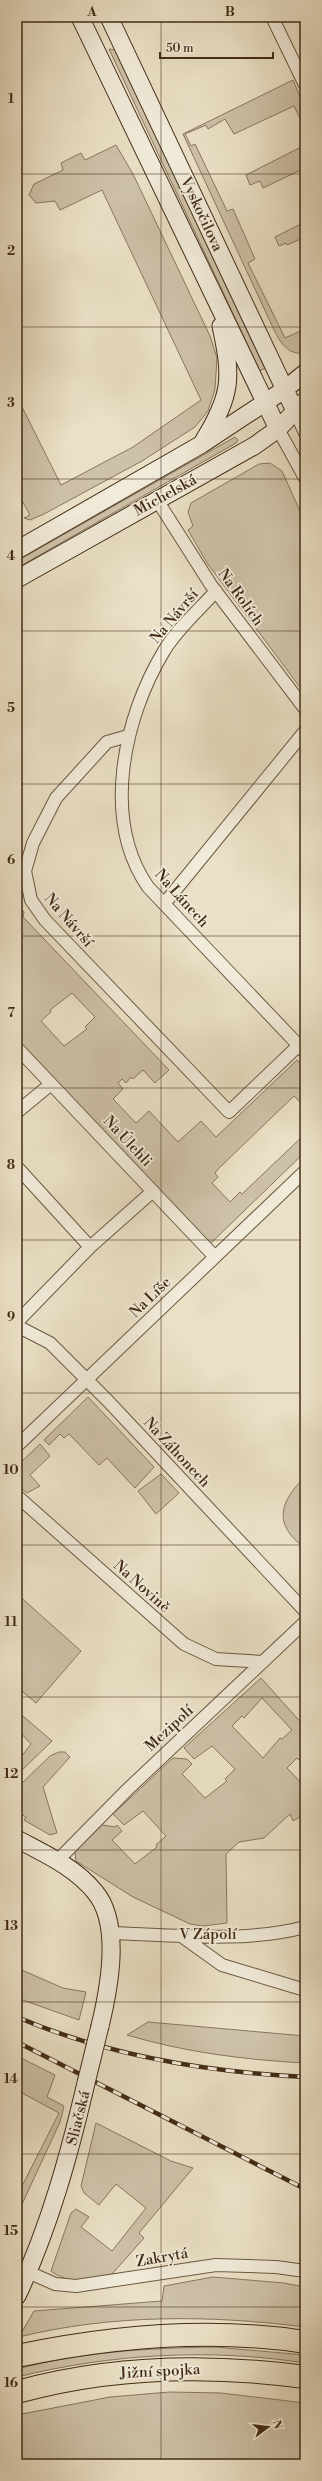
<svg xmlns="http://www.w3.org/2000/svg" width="322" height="2481" viewBox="0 0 322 2481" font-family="'Libre Bodoni',serif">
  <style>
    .green { fill: #cdc1a8; stroke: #88765f; fill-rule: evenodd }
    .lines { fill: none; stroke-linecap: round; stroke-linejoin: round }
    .street-casing { stroke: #6c5842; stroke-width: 14 }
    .secondary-casing { stroke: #422b16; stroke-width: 19 }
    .highway-casing { stroke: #422b16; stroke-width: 24 }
    .street { stroke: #f1ebda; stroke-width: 12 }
    .secondary { stroke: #f1ebda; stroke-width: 17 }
    .highway { stroke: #eae0c6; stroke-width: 22 }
    .rail-casing { stroke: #422b16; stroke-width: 4.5 }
    .rail { stroke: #f1ebda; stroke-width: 3; stroke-dasharray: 9; stroke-linecap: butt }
    .secondary-bridge-casing { stroke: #422b16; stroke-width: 19; stroke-linecap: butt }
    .secondary-bridge { stroke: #f1ebda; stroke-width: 17 }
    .grid { fill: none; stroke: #422b16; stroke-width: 1; stroke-opacity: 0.55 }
    .labels { text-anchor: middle; stroke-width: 3.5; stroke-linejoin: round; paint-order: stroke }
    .street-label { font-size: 15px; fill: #422b16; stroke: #f1ebda }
    .neatline { fill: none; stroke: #422b16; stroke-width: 1.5 }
    .grid-label { font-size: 13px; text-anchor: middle; font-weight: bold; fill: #422b16 }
  </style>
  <rect width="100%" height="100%" fill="#eae0c6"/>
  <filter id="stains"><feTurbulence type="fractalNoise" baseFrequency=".005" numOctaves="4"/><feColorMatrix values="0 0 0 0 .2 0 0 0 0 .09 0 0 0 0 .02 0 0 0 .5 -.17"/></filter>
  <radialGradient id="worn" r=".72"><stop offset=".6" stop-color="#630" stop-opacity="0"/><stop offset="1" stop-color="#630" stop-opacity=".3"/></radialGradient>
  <path class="green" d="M 109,49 L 116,50 L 265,368 L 260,371 Z
    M 293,80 L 305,108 L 305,129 L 294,106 L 234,134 L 225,119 L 208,129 L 206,125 L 185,134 L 191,146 L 195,144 L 227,211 L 233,209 L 255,259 L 248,263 L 285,338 L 305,329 L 305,353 C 289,355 282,345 275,332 L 183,134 Z
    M 116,145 L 133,174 L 210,336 L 217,358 L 215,389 L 208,411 L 195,427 L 142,461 L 44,514 L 30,520 L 24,518 L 30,515 L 21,499 L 17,500 L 17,397 L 61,485 L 133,447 L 201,400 L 102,190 L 60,210 L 55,201 L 36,203 L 29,195 L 34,184 L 63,170 L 61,163 L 81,153 L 85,160 Z
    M 305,145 L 305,168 L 263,188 L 260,181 L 250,185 L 246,175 Z
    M 305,222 L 305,237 L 287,245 L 286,243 L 279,246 L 275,237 Z
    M 235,437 L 238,440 L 236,443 L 17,568 L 17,561 Z
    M 270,463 L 282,471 L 305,522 L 305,694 L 207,563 L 188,530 L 193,526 L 188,512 L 191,503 L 259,464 Z
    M 17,904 L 24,912 L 23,917 L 169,1070 L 155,1083 L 143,1070 L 133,1079 L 131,1077 L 126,1083 L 122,1079 L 118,1083 L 123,1089 L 113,1099 L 136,1123 L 149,1111 L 178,1142 L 201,1121 L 216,1137 L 297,1060 L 305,1069 L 305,1107 L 294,1096 L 218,1169 L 215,1173 L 218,1177 L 212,1183 L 230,1202 L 240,1192 L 242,1194 L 305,1134 L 305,1152 L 211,1243 L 204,1240 L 17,1042 L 17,945 L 22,941 L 17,935 ZM 72,993 L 95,1017 L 85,1027 L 87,1029 L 64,1046 L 41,1021 L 51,1012 L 50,1010 Z
    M 88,1397 L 154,1467 L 135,1488 L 107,1458 L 99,1465 L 69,1434 L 64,1438 L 60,1434 L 49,1445 L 44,1440 Z
    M 40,1444 L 50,1456 L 30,1475 L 40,1486 L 27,1493 L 17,1485 L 17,1466 Z
    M 161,1474 L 179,1493 L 156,1514 L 138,1491 Z
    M 305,1477 L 305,1548 C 273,1525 279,1502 305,1477 Z
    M 17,1594 L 81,1651 L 36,1703 L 17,1687 Z
    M 261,1678 L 305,1727 L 305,1766 L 297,1758 L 287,1768 L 305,1787 L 305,1814 L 293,1821 L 290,1814 L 264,1838 L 239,1842 L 226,1854 L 227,1923 L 203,1926 L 190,1924 L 133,1897 L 76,1861 L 75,1852 L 102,1825 L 115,1827 L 117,1825 L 122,1831 L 112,1840 L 135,1864 L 157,1847 L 156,1845 L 166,1836 L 143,1811 L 124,1825 L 113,1814 L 173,1758 L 187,1759 L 192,1764 L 182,1774 L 205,1798 L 227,1781 L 225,1779 L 235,1769 L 212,1746 L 194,1759 L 184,1748 ZM 262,1698 L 292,1730 L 282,1739 L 280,1738 L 263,1758 L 232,1726 L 242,1716 L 244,1718 Z
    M 17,1711 L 52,1741 L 17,1775 L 17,1762 L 31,1744 L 17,1729 Z
    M 59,1752 L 65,1752 L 70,1757 L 43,1787 L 57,1833 L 50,1835 L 24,1820 L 26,1817 L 17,1812 L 17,1788 L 50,1756 Z
    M 17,1968 L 63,1988 L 86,1992 L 79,2020 L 17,1998 Z
    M 148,2022 L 305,2036 L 305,2063 C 245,2060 184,2052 127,2035 Z
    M 17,2056 L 55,2075 L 47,2097 L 64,2106 L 60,2122 L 17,2215 L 17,2196 L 59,2113 L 22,2093 L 17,2102 Z
    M 96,2123 L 171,2161 L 193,2168 L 139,2233 L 144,2238 L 112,2274 C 92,2280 68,2285 51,2271 L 71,2213 L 76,2209 L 89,2217 L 81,2227 L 112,2251 L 146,2208 L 116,2184 L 99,2205 L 84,2193 L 81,2186 Z
    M 213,2277 L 284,2283 L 305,2287 L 305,2327 C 211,2315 112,2314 19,2337 L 34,2311 L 162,2301 L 164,2286 Z
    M 215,2347 L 305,2355 L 305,2363 C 210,2348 110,2354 17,2377 L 17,2369 C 82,2352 148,2348 215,2347 Z
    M 170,2392 L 221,2393 L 305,2403 L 305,2464 L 17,2464 L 17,2415 L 110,2397 Z"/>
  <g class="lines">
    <g class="street-casing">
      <path id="street" d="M 272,17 L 305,85
        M 295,411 L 305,433
        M 278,429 L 305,478
        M 157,500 L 211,585 L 305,709
        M 216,591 C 200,609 176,630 164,651 C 124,717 101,819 148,887 L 304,1051
        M 128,736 L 107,742 L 56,798 L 33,843 L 25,871 L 31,900 L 45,920 L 229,1112 L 299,1045
        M 164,904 L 305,731
        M 17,1048 L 215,1257
        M 17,1112 L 51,1084
        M 17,1167 L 90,1247
        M 17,1322 L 90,1247 L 153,1191
        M 17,1326 L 50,1343 L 108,1401 L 305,1611
        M 17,1446 L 305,1171
        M 17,1496 L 184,1644 L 216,1659 L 263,1662
        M 58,1860 L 127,1790 L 305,1622
        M 110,1933 C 172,1935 246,1943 305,1927
        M 180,1935 L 222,1965 L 305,1990
        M 28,2272 L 55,2284 L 76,2286 L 216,2265 L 276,2267 L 305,2271"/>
    </g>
    <g class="secondary-casing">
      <path id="secondary" d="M 80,17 L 278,429
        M 109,17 L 295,411
        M 204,440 C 232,395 232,377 221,326
        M 17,550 L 202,444 L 284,390 L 305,373
        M 17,579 L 254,446 L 278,429 L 305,401
        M 17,1839 C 45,1854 75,1867 95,1892 C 122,1924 109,1989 100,2026
        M 17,2296 C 49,2228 69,2156 86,2083"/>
    </g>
    <g class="highway-casing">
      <path id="highway" d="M 17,2356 C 112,2336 208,2327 305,2342
        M 17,2392 C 111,2366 208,2364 305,2377"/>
    </g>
    <use href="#street" class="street"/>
    <use href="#secondary" class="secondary"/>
    <use href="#highway" class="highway"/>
    <g class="rail-casing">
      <path id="rail" d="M 17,2017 C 108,2056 207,2072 305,2077
        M 17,2042 L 305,2189"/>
    </g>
    <use href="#rail" class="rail"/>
    <g class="secondary-bridge-casing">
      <path id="secondary-bridge" d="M 86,2083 L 100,2026"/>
    </g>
    <use href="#secondary-bridge" class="secondary-bridge"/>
  </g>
  <path class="grid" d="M 161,17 L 161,2464M 17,174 L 305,174M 17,327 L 305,327M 17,479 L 305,479M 17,631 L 305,631M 17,784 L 305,784M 17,936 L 305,936M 17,1088 L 305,1088M 17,1240 L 305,1240M 17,1393 L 305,1393M 17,1545 L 305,1545M 17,1697 L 305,1697M 17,1850 L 305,1850M 17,2002 L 305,2002M 17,2154 L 305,2154M 17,2307 L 305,2307"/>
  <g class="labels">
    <g class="street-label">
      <text transform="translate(202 214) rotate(65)" y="5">Vyskočilova</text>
      <text transform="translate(165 495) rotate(-29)" y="5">Michelská</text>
      <text transform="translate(241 597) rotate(54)" y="5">Na Rolích</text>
      <text transform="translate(174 616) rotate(-50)" y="5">Na Návrší</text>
      <text transform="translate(182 898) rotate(48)" y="5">Na Lánech</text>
      <text transform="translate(69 920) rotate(49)" y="5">Na Návrší</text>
      <text transform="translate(128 1141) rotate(47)" y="5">Na Úlehli</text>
      <text transform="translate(150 1297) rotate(-44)" y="5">Na Líše</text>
      <text transform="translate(177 1452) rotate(47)" y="5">Na Záhonech</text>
      <text transform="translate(142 1586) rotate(42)" y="5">Na Novině</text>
      <text transform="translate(169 1728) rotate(-43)" y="5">Mezipolí</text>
      <text x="208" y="1939">V Zápolí</text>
      <text transform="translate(78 2118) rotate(-76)" y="5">Sliačská</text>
      <text transform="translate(162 2257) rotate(-10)" y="5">Zakrytá</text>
      <text transform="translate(160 2371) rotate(-3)" y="5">Jižní spojka</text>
    </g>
  </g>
  <rect width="322" height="2481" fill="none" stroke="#eae0c6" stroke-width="44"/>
  <g transform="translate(268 2427) rotate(75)" stroke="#f1ebda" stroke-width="3" paint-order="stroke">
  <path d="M0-3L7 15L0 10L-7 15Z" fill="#422b16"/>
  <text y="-6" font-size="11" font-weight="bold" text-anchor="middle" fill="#422b16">N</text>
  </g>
  <path d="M160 52v6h113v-6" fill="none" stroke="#422b16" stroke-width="2"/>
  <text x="166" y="52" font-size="12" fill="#422b16" stroke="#f1ebda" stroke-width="3" paint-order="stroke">50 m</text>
  <rect x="22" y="22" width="278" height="2437" class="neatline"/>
  <g class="grid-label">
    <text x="92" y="16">A</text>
    <text x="230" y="16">B</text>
    <text x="11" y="103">1</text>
    <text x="11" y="255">2</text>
    <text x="11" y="407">3</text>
    <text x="11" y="560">4</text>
    <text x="11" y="712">5</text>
    <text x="11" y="864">6</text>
    <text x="11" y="1017">7</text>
    <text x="11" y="1169">8</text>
    <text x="11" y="1321">9</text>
    <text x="11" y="1474">10</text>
    <text x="11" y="1626">11</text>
    <text x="11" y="1778">12</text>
    <text x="11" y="1930">13</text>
    <text x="11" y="2083">14</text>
    <text x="11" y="2235">15</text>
    <text x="11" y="2387">16</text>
  </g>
  <rect width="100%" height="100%" filter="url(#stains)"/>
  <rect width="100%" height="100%" fill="url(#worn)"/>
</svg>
